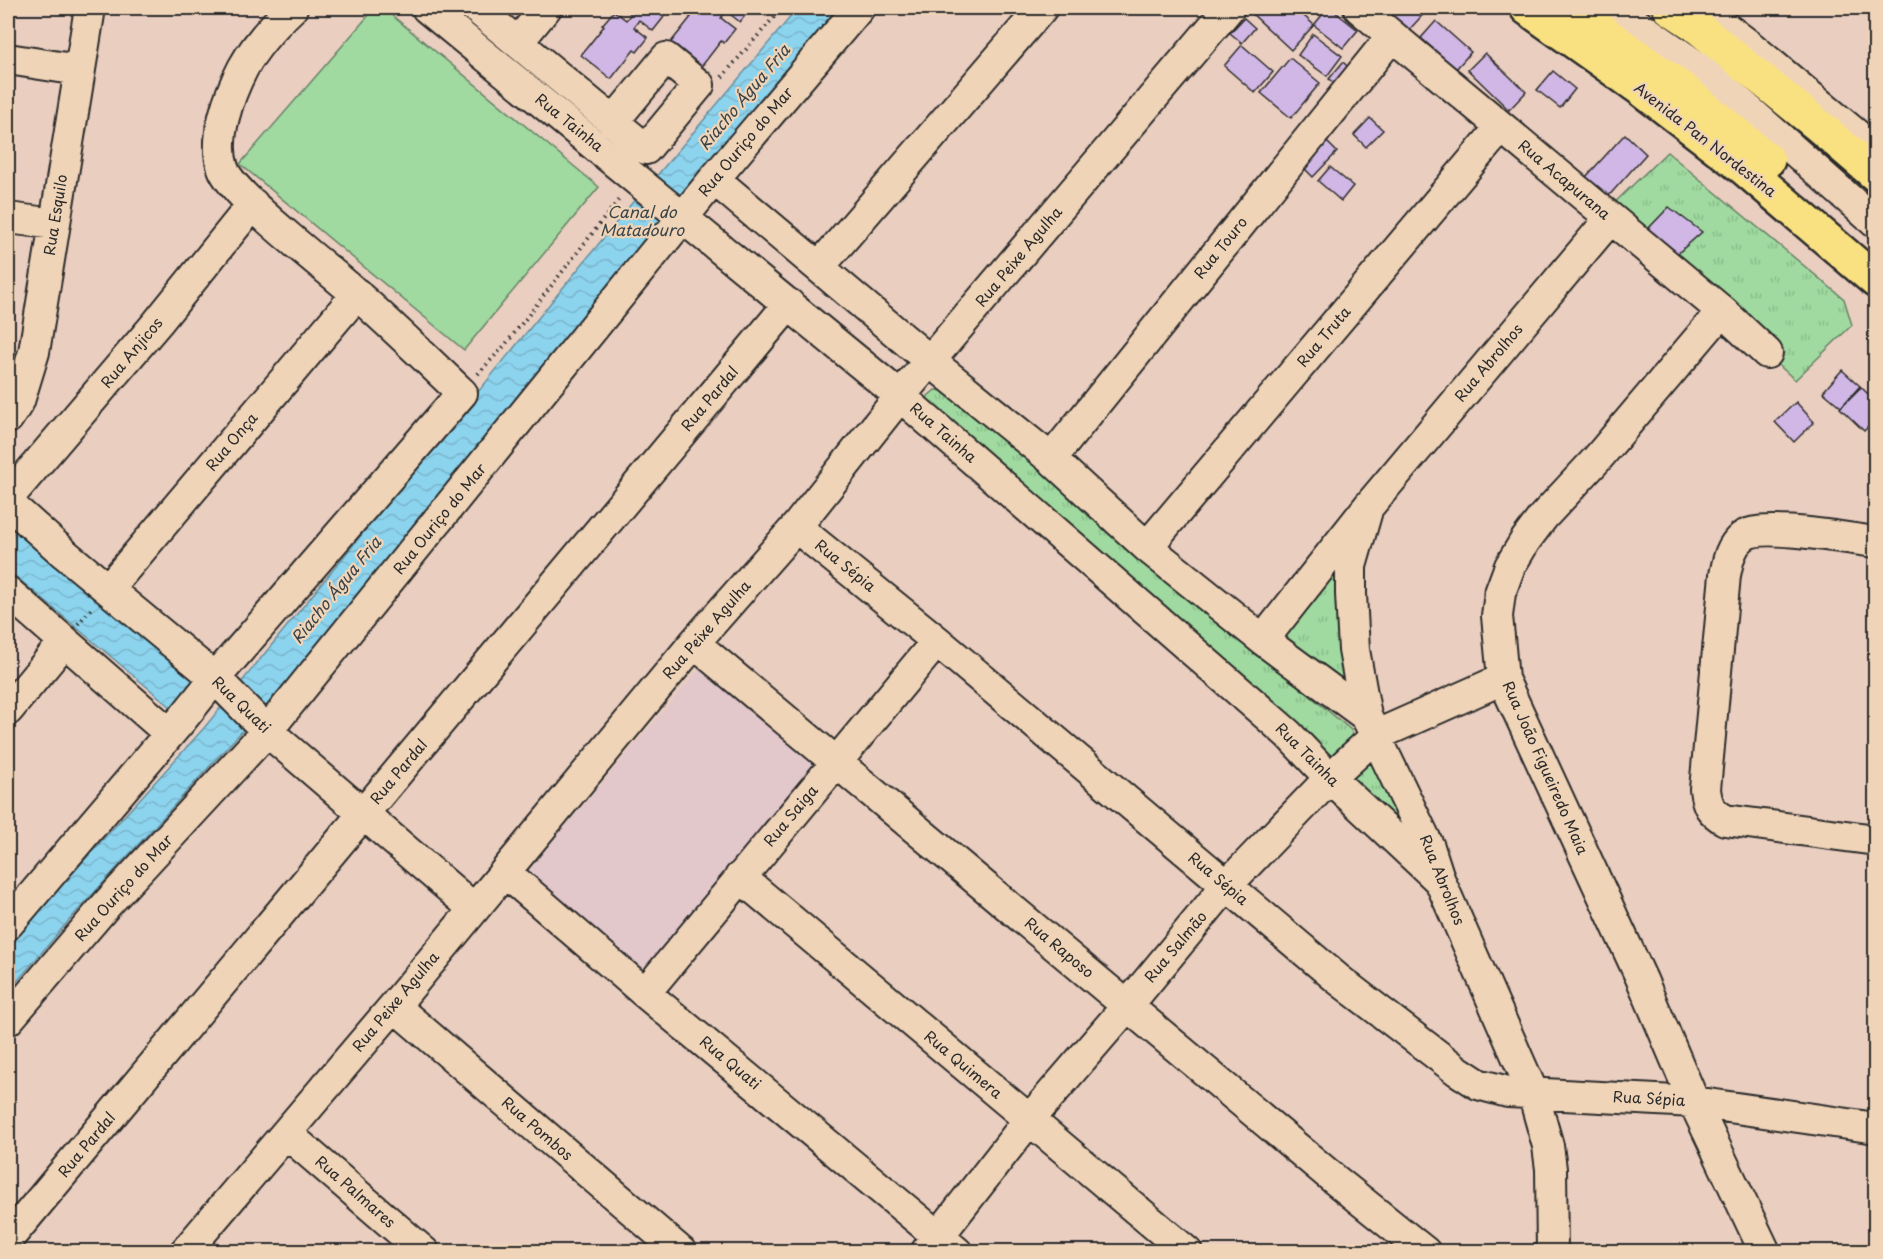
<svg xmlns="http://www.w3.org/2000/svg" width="1883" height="1259" viewBox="0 0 1883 1259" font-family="'Playpen Sans',sans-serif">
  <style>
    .built { fill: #e2c7cb }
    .grass { fill: url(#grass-tufts); stroke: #668266; stroke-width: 1.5 }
    .garden { fill: #a0daa0; stroke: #668266; stroke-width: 1.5 }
    .water { fill: url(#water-waves); stroke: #65909f; stroke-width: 1.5 }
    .building { fill: #d1b7e5; stroke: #2b2b2b; stroke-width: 1.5 }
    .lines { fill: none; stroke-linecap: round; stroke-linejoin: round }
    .minor-casing { stroke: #2b2b2b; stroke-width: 34 }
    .highway-casing { stroke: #2b2b2b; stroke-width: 38 }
    .path { stroke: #2b2b2b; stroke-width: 4; stroke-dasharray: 1.5 4.5; stroke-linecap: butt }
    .minor { stroke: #f0d4b7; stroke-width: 30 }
    .highway { stroke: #f9e181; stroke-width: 33 }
    .labels { text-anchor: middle; stroke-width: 4.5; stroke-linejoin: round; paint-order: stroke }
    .street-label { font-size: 15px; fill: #2b2b2b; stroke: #f0d4b7 }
    .water-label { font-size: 16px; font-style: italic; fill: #3a4448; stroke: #f0d4b7 }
  </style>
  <defs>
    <pattern id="grass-tufts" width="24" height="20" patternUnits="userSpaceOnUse" patternTransform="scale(1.5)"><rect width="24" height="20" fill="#a0daa0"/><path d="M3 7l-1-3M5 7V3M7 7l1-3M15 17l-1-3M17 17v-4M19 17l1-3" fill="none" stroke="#8abb8a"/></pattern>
    <pattern id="water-waves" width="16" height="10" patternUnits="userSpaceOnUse" patternTransform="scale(1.5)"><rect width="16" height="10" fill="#8cd3ed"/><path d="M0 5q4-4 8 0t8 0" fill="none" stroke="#79b5cb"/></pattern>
  </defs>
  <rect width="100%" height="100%" fill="#eacec0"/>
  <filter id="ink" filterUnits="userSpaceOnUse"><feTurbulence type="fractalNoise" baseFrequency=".0167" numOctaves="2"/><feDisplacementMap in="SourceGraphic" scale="12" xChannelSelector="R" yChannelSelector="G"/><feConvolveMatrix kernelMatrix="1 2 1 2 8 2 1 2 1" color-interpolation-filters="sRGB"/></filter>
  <g filter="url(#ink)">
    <path class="built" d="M 700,668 L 818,769 L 642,974 L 525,873 Z"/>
    <path class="grass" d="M 1667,152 L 1844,299 L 1852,325 L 1795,380 L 1608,209 Z
      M 935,390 L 945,391 L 1351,730 L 1354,738 L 1331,766 L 925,405 L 928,396 Z
      M 1348,552 L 1358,703 L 1273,641 Z
      M 1381,754 L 1432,866 L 1347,780 Z"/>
    <path class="garden" d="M 375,8 L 383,8 L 599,187 L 464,350 L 240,164 Z"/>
    <path class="water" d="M 798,8 L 843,8 L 682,199 L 655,178 Z
      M 641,192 L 670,216 L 275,699 L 242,731 L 72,917 L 8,992 L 8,949 L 50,898 L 204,728 Z
      M 8,525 L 106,603 L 203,685 L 178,713 L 8,570 Z"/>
    <path class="building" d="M 623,8 L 669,8 L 662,15 L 664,17 L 653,31 L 639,20 L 634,27 L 648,38 L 637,52 L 634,50 L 611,79 L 581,55 L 604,26 L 602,25 L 614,11 L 626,20 L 631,14 Z
      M 696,8 L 708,8 L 713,11 L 716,8 L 751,8 L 740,22 L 726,11 L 721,18 L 735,29 L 724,43 L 721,41 L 698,71 L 668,46 L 691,17 L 689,16 Z
      M 1252,8 L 1295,8 L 1314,25 L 1291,50 L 1249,11 Z
      M 1328,8 L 1330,8 L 1358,30 L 1343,48 L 1314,25 Z
      M 1392,8 L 1429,8 L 1409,30 L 1388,12 Z
      M 1244,18 L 1255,28 L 1242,43 L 1230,33 Z
      M 1436,21 L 1471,52 L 1456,69 L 1421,38 Z
      M 1313,34 L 1342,56 L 1327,76 L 1298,55 Z
      M 1242,45 L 1273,72 L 1255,93 L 1224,66 Z
      M 1485,53 L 1526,92 L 1509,110 L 1468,70 Z
      M 1290,58 L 1320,83 L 1291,118 L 1261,93 Z
      M 1343,62 L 1351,70 L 1337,86 L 1329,79 Z
      M 1553,71 L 1575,89 L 1560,108 L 1537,90 Z
      M 1370,118 L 1383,130 L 1366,147 L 1354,135 Z
      M 1625,134 L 1646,154 L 1606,199 L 1584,179 Z
      M 1325,140 L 1337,152 L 1313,177 L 1301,165 Z
      M 1330,167 L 1353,186 L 1341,201 L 1318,181 Z
      M 1669,207 L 1702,232 L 1677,254 L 1646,231 Z
      M 1842,370 L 1860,386 L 1841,407 L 1823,392 Z
      M 1861,387 L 1876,402 L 1876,419 L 1864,431 L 1840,408 Z
      M 1796,402 L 1814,422 L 1794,442 L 1775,422 Z
      M 1876,492 L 1876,514 L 1872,514 Z"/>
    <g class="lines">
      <g class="minor-casing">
        <path id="minor" d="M 427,8 L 900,396 L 1288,734 L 1330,778 L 1440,881
          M 476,8 C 533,55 589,102 646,149 L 699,85 L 666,58 L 613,122
          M 1359,8 L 1722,311 L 1767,353
          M 1614,8 L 1708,74 L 1876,223
          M 1700,8 L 1750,46 L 1876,151
          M 518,42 L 546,8
          M 8,59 L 79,70
          M 714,179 L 930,361 L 1051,459 L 1147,547 L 1263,640 L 1366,716
          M 8,218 L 55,224
          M 819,267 L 1042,8
          M 1722,311 L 1597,459 L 1543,517 L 1525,541 L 1510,566 L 1500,593 L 1497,616 L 1503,679 L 1642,980 L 1694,1102 L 1876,1128
          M 8,418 L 19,401 L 34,352 L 90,8
          M 1051,459 L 1392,36
          M 8,498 L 158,322 L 253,204
          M 8,503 L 65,554 L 215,678 L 267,731 L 473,908
          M 1368,507 L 1351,566 L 1351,594 L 1354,650 L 1366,716 L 1429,847 L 1440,881 L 1533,1093 L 1548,1146 L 1551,1169 L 1552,1252
          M 796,527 L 937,641 L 1339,980 L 1458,1071 L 1478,1084 L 1508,1092 L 1694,1102 L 1765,1252
          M 1876,542 C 1850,539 1759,522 1742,537 C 1730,547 1728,561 1725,575 L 1705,789 C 1707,806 1711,812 1725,820 L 1876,840
          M 1147,547 L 1501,127
          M 108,589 L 357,294
          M 8,592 L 169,733
          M 1263,640 L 1368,507 L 1610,219
          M 694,643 L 1334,1179 L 1425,1252
          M 8,710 L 65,641
          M 505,872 L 645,993 L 957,1252
          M 740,877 L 1187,1252
          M 8,924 L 183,718 L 215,678 L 462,393 C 426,359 392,325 355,293 C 329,269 232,196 223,168 C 213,138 229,95 243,68 C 255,46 274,25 292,8
          M 645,993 L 937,641
          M 394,1006 L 681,1252
          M 8,1020 L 108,903 L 267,731 L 714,179 L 859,8
          M 286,1133 L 424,1252
          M 8,1239 L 789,304
          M 185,1252 L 394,1006 L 694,643 L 796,527 L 900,396 L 1229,8
          M 926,1252 L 1029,1120 L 1128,1005 L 1226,886 L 1330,778 L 1377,735 L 1503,679"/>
      </g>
      <g class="highway-casing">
        <path id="highway" d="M 1527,8 L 1637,86 L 1745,169 L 1876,281
          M 1570,8 L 1684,90 L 1768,160
          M 1670,8 L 1694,24 L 1819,126 L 1876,175"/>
      </g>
      <path class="path" d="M 722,77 L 782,8
        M 478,374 L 505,345 L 620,198
        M 78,624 L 93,607"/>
      <use href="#minor" class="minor"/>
      <use href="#highway" class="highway"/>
    </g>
  </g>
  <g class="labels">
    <g class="street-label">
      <text transform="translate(569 123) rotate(39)" y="5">Rua Tainha</text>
      <text transform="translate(1705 140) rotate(38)" y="5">Avenida Pan Nordestina</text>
      <text transform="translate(746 142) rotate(-50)" y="5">Rua Ouriço do Mar</text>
      <text transform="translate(1564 180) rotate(40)" y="5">Rua Acapurana</text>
      <text transform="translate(56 215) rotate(-81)" y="5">Rua Esquilo</text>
      <text transform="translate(1221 248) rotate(-51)" y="5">Rua Touro</text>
      <text transform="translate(1019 257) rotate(-50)" y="5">Rua Peixe Agulha</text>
      <text transform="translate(1324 337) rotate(-50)" y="5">Rua Truta</text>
      <text transform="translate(132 353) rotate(-50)" y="5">Rua Anjicos</text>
      <text transform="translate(1489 363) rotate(-50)" y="5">Rua Abrolhos</text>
      <text transform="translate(710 399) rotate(-50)" y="5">Rua Pardal</text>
      <text transform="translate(943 433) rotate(41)" y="5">Rua Tainha</text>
      <text transform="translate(232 442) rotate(-50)" y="5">Rua Onça</text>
      <text transform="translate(440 519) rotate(-51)" y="5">Rua Ouriço do Mar</text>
      <text transform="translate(845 566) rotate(39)" y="5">Rua Sépia</text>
      <text transform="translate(707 630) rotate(-49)" y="5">Rua Peixe Agulha</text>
      <text transform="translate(241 705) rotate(44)" y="5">Rua Quati</text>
      <text transform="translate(1307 755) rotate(45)" y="5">Rua Tainha</text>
      <text transform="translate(1545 768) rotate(66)" y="5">Rua João Figueiredo Maia</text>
      <text transform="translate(399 772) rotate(-50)" y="5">Rua Pardal</text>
      <text transform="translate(791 816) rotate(-50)" y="5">Rua Saiga</text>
      <text transform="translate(1218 879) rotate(40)" y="5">Rua Sépia</text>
      <text transform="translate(1442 880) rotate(68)" y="5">Rua Abrolhos</text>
      <text transform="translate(124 888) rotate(-48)" y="5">Rua Ouriço do Mar</text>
      <text transform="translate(1176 947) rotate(-50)" y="5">Rua Salmão</text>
      <text transform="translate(1059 948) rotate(40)" y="5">Rua Raposo</text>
      <text transform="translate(396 1002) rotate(-50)" y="5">Rua Peixe Agulha</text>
      <text transform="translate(730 1063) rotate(40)" y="5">Rua Quati</text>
      <text transform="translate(963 1065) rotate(40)" y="5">Rua Quimera</text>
      <text transform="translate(1649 1099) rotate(3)" y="5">Rua Sépia</text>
      <text transform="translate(537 1129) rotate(41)" y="5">Rua Pombos</text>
      <text transform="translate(87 1145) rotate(-50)" y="5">Rua Pardal</text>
      <text transform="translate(355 1192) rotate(41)" y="5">Rua Palmares</text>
    </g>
    <g class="water-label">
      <text transform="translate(744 97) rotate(-50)" y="6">Riacho Água Fria</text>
      <text x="642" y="218">Canal do<tspan x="642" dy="18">Matadouro</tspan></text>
      <text transform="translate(336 590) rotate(-51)" y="6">Riacho Água Fria</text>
    </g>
  </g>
  <rect width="1883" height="1259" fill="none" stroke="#f0d4b7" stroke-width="30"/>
  <rect x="15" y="15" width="1853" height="1229" fill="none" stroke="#2b2b2b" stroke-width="2" filter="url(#ink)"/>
</svg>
